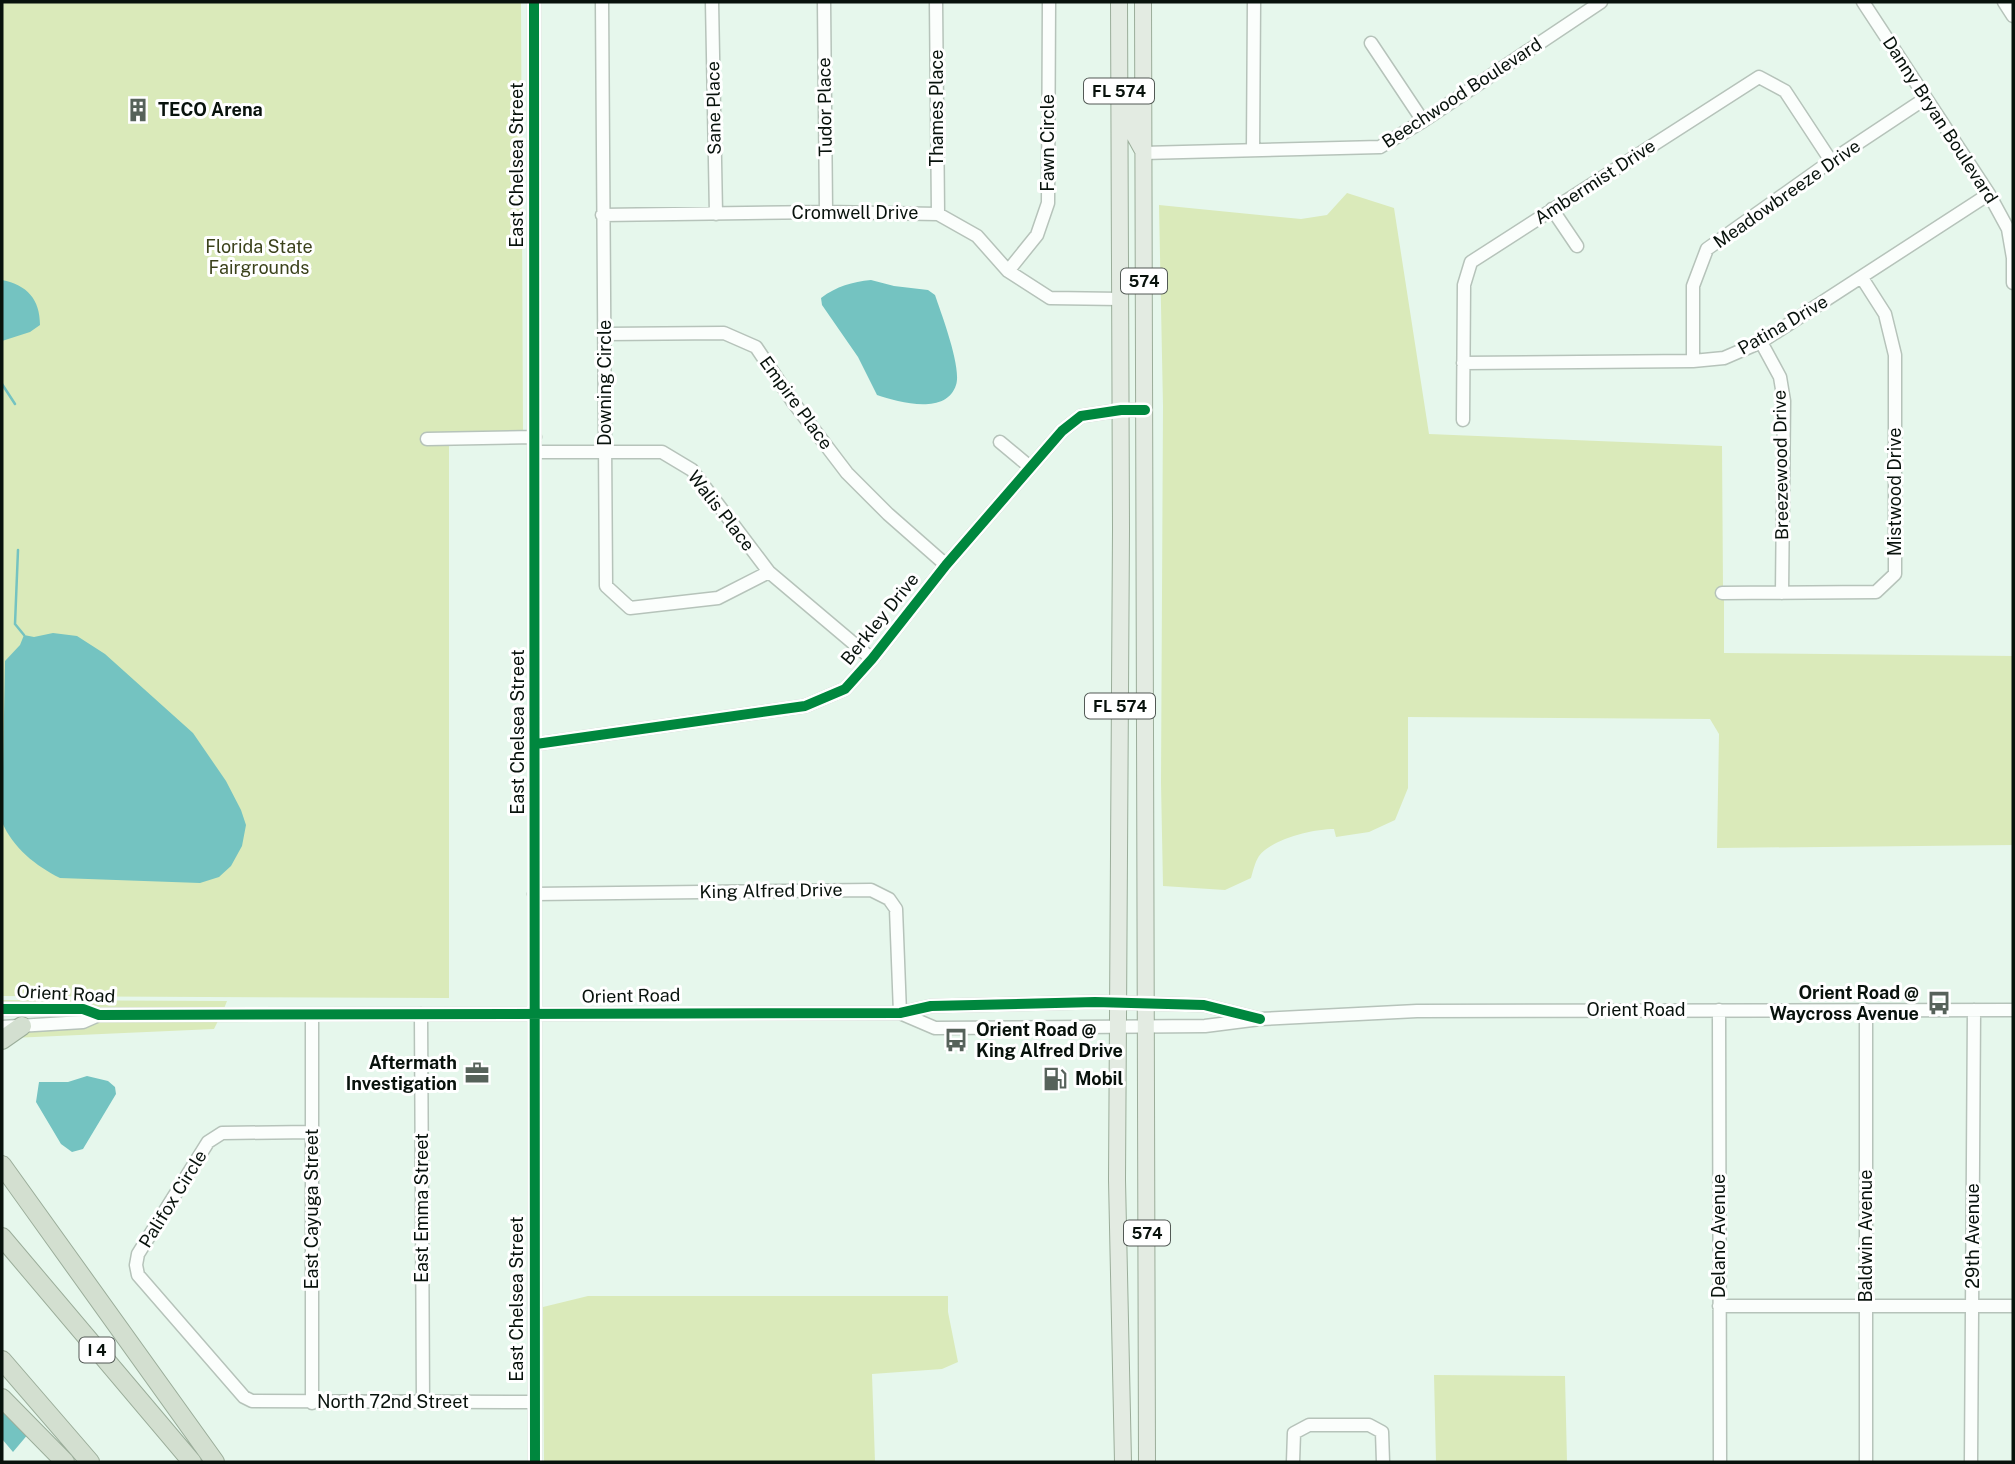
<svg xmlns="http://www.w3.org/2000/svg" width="2015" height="1464" viewBox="0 0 2015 1464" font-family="'Public Sans',sans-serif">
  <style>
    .green { fill: #daeaba }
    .water { fill: #74c3c1 }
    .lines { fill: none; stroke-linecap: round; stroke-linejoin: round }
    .stream { stroke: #74c3c1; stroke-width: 2.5 }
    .minor-casing { stroke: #b6c3ba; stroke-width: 15 }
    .major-casing { stroke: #9bad9a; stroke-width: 18 }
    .highway-casing { stroke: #9bad9a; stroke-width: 20 }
    .minor { stroke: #fbfefc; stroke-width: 12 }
    .major { stroke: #e3ebe2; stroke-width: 16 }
    .highway { stroke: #d3dfd0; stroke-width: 18 }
    .cycleway-casing { stroke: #fff; stroke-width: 15 }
    .cycleway { stroke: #00873e; stroke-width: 10 }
    .labels { text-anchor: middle; stroke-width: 6; stroke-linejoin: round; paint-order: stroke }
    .shield { fill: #fff; stroke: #525955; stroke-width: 2 }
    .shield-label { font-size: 16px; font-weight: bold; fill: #08120c }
    .street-label { font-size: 18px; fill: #08120c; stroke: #fff }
    .poi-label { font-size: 18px; font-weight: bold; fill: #08120c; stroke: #fff; text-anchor: start }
    .park-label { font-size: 18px; fill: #3b421b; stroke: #fff }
  </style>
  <rect width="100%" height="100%" fill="#e6f7ec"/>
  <path class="green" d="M 2,2 L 521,2 L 523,433 L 449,432 L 449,998 L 2,996 Z
    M 1347,193 L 1394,208 L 1429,434 L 1722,446 L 1723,588 L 1716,588 L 1716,597 L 1724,598 L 1724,653 L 2013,656 L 2013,845 L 1717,848 L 1719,734 L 1710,719 L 1408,717 L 1408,788 L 1395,820 L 1369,832 L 1336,837 L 1334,829 C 1313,829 1272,839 1259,856 C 1255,862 1253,871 1251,878 L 1225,890 L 1163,886 L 1161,783 L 1163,406 L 1159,205 L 1301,219 L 1327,215 Z
    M 2,1000 L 227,1001 L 223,1011 L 103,1010 L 2,1004 Z
    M 99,1020 L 102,1021 L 218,1021 L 214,1029 L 12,1038 L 24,1031 Z
    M 588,1296 L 948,1296 L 948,1312 L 958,1362 L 942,1369 L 872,1374 L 875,1462 L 544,1462 L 543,1307 Z
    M 1434,1375 L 1565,1376 L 1567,1462 L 1436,1462 Z"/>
  <path class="water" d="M 2,280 C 27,285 40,299 40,325 L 30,332 L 2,341 Z
    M 871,280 L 894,286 L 928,290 L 935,295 C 941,313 962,368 956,385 C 946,416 898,402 877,395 L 858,357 L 822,305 L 821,298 C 837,286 852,282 871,280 Z
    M 53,633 L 77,636 L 105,654 L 193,733 L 226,781 L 241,810 L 246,825 L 242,846 L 231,866 L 219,877 L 200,883 L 60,878 C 36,866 13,848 2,822 L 5,661 L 20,645 L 24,635 L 34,637 Z
    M 87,1076 L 108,1081 L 115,1087 L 116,1094 L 83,1149 L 72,1152 L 61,1144 L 36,1102 L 39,1082 L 68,1082 Z
    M 2,1406 L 29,1433 L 13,1452 L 2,1439 Z"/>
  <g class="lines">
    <path class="stream" d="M 2,384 L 15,404
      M 18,550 L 15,624 L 24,635"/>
    <g class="minor-casing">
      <path id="minor" d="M 534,2 L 535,1462
        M 602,2 L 606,586 L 630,608 L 718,598 L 769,572
        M 712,2 L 716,214
        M 824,2 L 826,212
        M 936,2 L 938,214
        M 1863,2 L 1989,194 L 2008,229 L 2013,258 L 2013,283
        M 2004,2 L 2013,16
        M 1371,43 L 1423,121
        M 1253,150 L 1254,2
        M 1143,153 L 1380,147 L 1423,121 L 1601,2
        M 1552,209 L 1577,246
        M 602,215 L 826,212 L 938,214 L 977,236 L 1008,271 L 1050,298 L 1121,299
        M 1008,271 L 1037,235 L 1048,203 L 1049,2
        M 605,334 L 724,333 L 756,347 L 793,402 L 847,473 L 888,514 L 946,565
        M 1761,342 L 1780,377 L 1784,401 L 1782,593
        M 1693,361 L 1693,286 L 1707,249 L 1831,161 L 1926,98
        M 1463,363 L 1693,361 L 1724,358 L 1761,342 L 1989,194
        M 1463,420 L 1464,285 L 1471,262 L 1759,77 L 1785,91 L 1831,161
        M 427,439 L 535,437
        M 1000,442 L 1030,467
        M 535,452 L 662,452 L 692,470 L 769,572 L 872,659
        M 1722,593 L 1876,592 L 1895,574 L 1895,355 L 1885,314 L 1862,278
        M 536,744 L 805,706 L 845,689 L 872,659 L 946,565 L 1062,431 L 1081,416 L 1121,410 L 1145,410
        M 534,894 L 871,890 L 889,899 L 896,909 L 900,1013
        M 2,1009 L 83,1009 L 99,1015 L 900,1013 L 931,1006 L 1095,1002 L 1204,1005 L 1260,1019
        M 1719,1010 L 1720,1462
        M 1866,1010 L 1866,1462
        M 900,1013 L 935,1028 L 1205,1026 L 1260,1019 L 1417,1011 L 2013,1010
        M 421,1014 L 423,1402
        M 312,1015 L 312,1403
        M 2,1027 L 83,1022 L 99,1015
        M 312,1132 L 222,1133 L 208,1142 L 138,1254 L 136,1265 L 138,1275 L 244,1397 L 252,1401 L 535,1402
        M 1719,1306 L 2013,1306
        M 1293,1462 L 1294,1433 L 1309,1425 L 1369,1425 L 1382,1432 L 1383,1462
        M 1971,1462 L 1974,1010"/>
    </g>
    <g class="major-casing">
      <path id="major" d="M 1119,2 L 1121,529 L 1117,1180 L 1123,1462
        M 1143,2 L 1147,1462
        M 1130,94 L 1131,129 L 1142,149"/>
    </g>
    <g class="highway-casing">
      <path id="highway" d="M 2,1040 L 22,1026
        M 2,1165 L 215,1462
        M 2,1237 L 192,1462
        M 2,1360 L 90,1462
        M 2,1398 L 65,1462"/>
    </g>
    <use href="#minor" class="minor"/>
    <use href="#major" class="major"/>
    <use href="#highway" class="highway"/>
    <g class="cycleway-casing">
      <path id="cycleway" d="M 534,2 L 535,1462
        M 536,744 L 805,706 L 845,689 L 872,659 L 946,565 L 1062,431 L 1081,416 L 1121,410 L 1145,410
        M 2,1009 L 83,1009 L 99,1015 L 900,1013 L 931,1006 L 1095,1002 L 1204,1005 L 1260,1019"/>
    </g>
    <use href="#cycleway" class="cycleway"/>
  </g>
  <defs>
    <g id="building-bare" transform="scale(1.89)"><path d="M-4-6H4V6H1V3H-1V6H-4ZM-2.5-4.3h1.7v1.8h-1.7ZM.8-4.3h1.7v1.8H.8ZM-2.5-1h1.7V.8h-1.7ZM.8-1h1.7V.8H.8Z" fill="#56625a" stroke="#fff" stroke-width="2.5" paint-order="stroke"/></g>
    <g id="bus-bare" transform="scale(1.89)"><path d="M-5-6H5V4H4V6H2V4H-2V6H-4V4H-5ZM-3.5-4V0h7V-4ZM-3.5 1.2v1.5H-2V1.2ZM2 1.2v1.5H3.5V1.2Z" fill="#56625a" stroke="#fff" stroke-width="2.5" paint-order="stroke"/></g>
    <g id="office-bare" transform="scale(1.89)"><path d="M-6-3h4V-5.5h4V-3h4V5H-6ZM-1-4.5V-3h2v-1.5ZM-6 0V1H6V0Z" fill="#56625a" stroke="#fff" stroke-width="2.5" paint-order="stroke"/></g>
    <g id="fuel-bare" transform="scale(1.89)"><path d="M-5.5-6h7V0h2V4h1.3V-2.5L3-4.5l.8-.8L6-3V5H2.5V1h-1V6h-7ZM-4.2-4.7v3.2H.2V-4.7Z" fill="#56625a" stroke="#fff" stroke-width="2.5" paint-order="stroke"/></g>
  </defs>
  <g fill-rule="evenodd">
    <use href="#building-bare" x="138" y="110"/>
    <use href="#bus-bare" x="1939" y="1003"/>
    <use href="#bus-bare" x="956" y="1040"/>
    <use href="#office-bare" x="477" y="1073"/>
    <use href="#fuel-bare" x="1055" y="1079"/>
  </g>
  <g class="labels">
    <g class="shield">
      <rect x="1084" y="78.5" width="70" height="25" rx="5"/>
      <rect x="1121" y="268.5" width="46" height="25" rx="5"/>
      <rect x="1085" y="693.5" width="70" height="25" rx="5"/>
      <rect x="1124" y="1220.5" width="46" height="25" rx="5"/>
      <rect x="79.5" y="1337.5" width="35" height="25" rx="5"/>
    </g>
    <g class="shield-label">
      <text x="1119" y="97">FL 574</text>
      <text x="1144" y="287">574</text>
      <text x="1120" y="712">FL 574</text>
      <text x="1147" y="1239">574</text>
      <text x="97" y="1356">I 4</text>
    </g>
    <g class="street-label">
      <text transform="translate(1462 93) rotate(-33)" y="6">Beechwood Boulevard</text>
      <text transform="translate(825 107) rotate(-91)" y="6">Tudor Place</text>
      <text transform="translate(714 108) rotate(-91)" y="6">Sane Place</text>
      <text transform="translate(937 108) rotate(-90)" y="6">Thames Place</text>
      <text transform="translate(1940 120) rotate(57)" y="6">Danny Bryan Boulevard</text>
      <text transform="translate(1048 143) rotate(-90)" y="6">Fawn Circle</text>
      <text transform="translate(517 165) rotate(-90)" y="6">East Chelsea Street</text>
      <text transform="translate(1595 182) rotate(-33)" y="6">Ambermist Drive</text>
      <text transform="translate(1787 194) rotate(-35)" y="6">Meadowbreeze Drive</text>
      <text x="855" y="219">Cromwell Drive</text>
      <text transform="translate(1783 325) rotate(-30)" y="6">Patina Drive</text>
      <text transform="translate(605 383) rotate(-90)" y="6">Downing Circle</text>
      <text transform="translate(796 403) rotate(54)" y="6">Empire Place</text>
      <text transform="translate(1781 465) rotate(-91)" y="6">Breezewood Drive</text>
      <text transform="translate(1895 492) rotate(-90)" y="6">Mistwood Drive</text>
      <text transform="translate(721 511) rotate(52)" y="6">Walis Place</text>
      <text transform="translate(880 619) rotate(-51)" y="6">Berkley Drive</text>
      <text transform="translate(518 732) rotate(-90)" y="6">East Chelsea Street</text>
      <text transform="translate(771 891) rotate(-1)" y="6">King Alfred Drive</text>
      <text transform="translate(66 994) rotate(3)" y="6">Orient Road</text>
      <text transform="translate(631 996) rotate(-1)" y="6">Orient Road</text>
      <text x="1636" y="1016">Orient Road</text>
      <text transform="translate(173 1199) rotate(-58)" y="6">Palifox Circle</text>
      <text transform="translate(422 1208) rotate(-90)" y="6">East Emma Street</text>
      <text transform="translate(312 1209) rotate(-90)" y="6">East Cayuga Street</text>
      <text transform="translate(1719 1236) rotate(-90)" y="6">Delano Avenue</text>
      <text transform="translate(1866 1236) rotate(-90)" y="6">Baldwin Avenue</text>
      <text transform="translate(1973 1236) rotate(-90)" y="6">29th Avenue</text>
      <text transform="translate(517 1299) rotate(-90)" y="6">East Chelsea Street</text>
      <text x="393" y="1408">North 72nd Street</text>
    </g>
    <g class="poi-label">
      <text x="158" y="116">TECO Arena</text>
      <text x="1919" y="999" text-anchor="end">Orient Road @<tspan x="1919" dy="21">Waycross Avenue</tspan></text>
      <text x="976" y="1036">Orient Road @<tspan x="976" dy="21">King Alfred Drive</tspan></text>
      <text x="457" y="1069" text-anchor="end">Aftermath<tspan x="457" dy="21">Investigation</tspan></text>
      <text x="1075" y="1085">Mobil</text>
    </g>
    <g class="park-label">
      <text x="259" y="253">Florida State<tspan x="259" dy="21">Fairgrounds</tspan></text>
    </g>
  </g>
  <rect width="2015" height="1464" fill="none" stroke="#08120c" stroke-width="7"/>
</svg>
